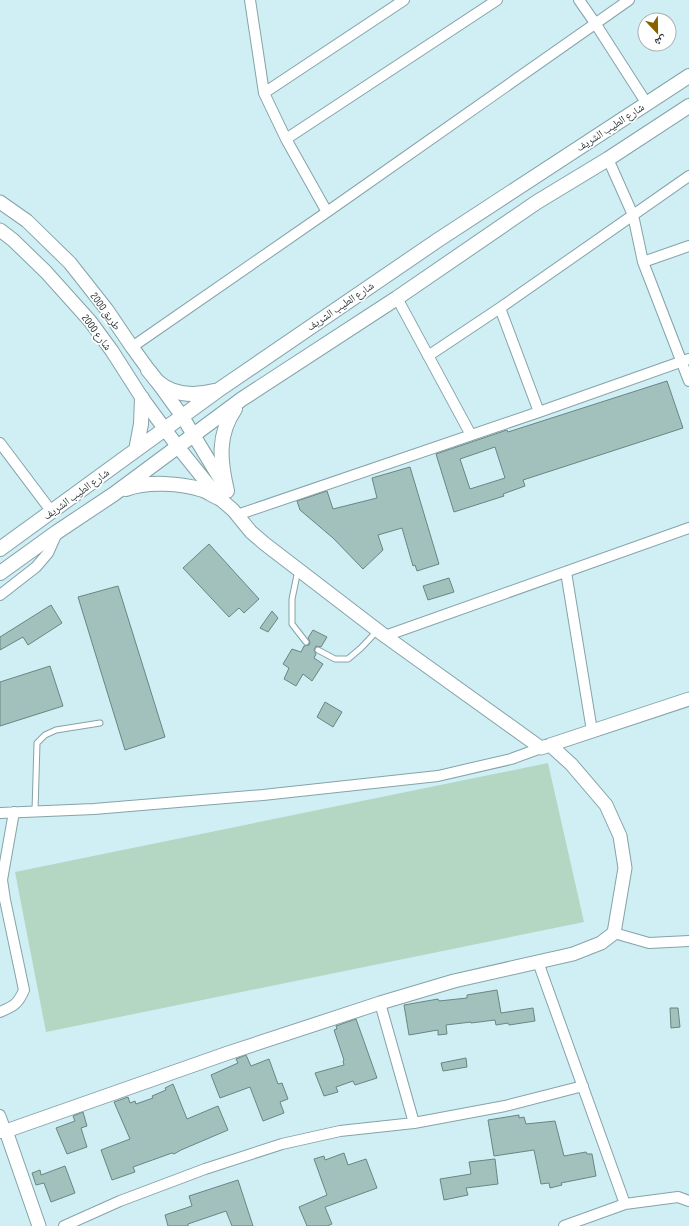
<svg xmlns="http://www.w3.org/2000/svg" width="689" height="1226" viewBox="0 0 689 1226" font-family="'Sofia Sans Condensed','Noto Naskh Arabic',sans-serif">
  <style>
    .green { fill: #b4d7c3 }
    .building { fill: #a2c1bd; stroke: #688682; fill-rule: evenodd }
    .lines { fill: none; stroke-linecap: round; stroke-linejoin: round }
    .service-casing { stroke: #85a3a9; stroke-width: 7 }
    .minor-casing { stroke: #85a3a9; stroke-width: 12 }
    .tertiary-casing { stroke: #85a3a9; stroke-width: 15 }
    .secondary-casing { stroke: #85a3a9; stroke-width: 16 }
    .service { stroke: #fff; stroke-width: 5 }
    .minor { stroke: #fff; stroke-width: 10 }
    .tertiary { stroke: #fff; stroke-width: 13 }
    .secondary { stroke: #fff; stroke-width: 14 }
    .labels { text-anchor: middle; stroke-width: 3.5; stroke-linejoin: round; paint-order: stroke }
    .street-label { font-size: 11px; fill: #2c383b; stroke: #fff }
  </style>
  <rect width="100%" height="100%" fill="#cfeff5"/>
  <path class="green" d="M 548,763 L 584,922 L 46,1032 L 15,872 Z"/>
  <path class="building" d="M 667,381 L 683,428 L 523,480 L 525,486 L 503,494 L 504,496 L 454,512 L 436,454 L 507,430 L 508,432 ZM 495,447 L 505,478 L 470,489 L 460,459 Z
    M 410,467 L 439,564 L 417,571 L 415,565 L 413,566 L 402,528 L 378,535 L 383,550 L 363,569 L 333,538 L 300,510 L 297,501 L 327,491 L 333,509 L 377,498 L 372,478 Z
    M 209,544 L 259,599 L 244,613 L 239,608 L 229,617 L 183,568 Z
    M 449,578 L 454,592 L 428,600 L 423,586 Z
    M 118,586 L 165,737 L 125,750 L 78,597 Z
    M 51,605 L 62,623 L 28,645 L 23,637 L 0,650 L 0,637 Z
    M 272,611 L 278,618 L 268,632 L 260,628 Z
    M 313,630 L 327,637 L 321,647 L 316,646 L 314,650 L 316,654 L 314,658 L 323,664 L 312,681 L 303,674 L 296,686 L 284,679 L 289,668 L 283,664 L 292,649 L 301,652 L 304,646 L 309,645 L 310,642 L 308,638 Z
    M 50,666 L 63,706 L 0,726 L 0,682 Z
    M 325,702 L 342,712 L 333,727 L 317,717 Z
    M 497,990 L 501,1013 L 533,1008 L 535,1021 L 509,1025 L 508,1023 L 496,1025 L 495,1020 L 471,1023 L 471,1022 L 446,1025 L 447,1034 L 438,1035 L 438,1030 L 409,1035 L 404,1005 L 438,999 L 439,1001 L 467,998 L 467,995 Z
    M 670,1008 L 678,1008 L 680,1027 L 671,1028 Z
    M 356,1019 L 377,1078 L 355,1085 L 353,1081 L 336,1087 L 338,1092 L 324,1096 L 315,1073 L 344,1065 L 343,1061 L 344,1060 L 334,1030 L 337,1029 L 336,1026 Z
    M 246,1055 L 251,1066 L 269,1059 L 278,1084 L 282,1083 L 288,1099 L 280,1102 L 284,1113 L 263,1121 L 250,1087 L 220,1098 L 211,1075 L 238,1063 L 236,1059 Z
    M 466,1058 L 467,1067 L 443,1071 L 441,1063 Z
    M 173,1084 L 187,1119 L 218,1106 L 228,1130 L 181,1150 L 174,1154 L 172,1153 L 133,1167 L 135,1172 L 112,1180 L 101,1150 L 130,1139 L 114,1102 L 128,1097 L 130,1103 L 135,1101 L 136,1104 L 153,1098 L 152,1096 L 166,1090 L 165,1088 Z
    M 83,1112 L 87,1126 L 81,1128 L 87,1147 L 67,1154 L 56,1128 L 75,1121 L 73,1116 Z
    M 519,1115 L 519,1118 L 524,1117 L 526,1124 L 555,1121 L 564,1156 L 586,1152 L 587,1154 L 592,1154 L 596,1176 L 561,1183 L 562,1185 L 550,1188 L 549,1183 L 541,1184 L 534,1150 L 494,1156 L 488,1120 Z
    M 344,1153 L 348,1165 L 366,1159 L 377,1188 L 325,1207 L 332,1224 L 327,1226 L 307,1226 L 299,1207 L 327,1195 L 314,1159 L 324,1156 L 325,1160 Z
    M 495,1159 L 498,1184 L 466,1188 L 468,1195 L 444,1200 L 440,1179 L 471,1174 L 469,1162 Z
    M 65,1166 L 75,1193 L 51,1202 L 44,1183 L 36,1185 L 32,1173 L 40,1170 L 41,1175 Z
    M 238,1180 L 253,1226 L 232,1226 L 226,1211 L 188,1224 L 188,1226 L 168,1226 L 165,1215 L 192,1206 L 189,1196 Z"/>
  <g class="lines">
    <g class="service-casing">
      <path id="service" d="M 298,570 L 292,599 L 292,624 L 306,642
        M 318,650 L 335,659 L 348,659 L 361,648 L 378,630
        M 35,811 L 37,743 L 45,735 L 56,730 L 100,723"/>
    </g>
    <g class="minor-casing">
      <path id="minor" d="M 250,0 L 264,93
        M 579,0 L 595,23 L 647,104
        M 286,139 L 264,93 L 404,0
        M 608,159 L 633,215 L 643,262 L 689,381
        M 327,212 L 286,139 L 497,0
        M 643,262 L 689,246
        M 397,298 L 471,435
        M 500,308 L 539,412
        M 132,347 L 327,212 L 629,0
        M 428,356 L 500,308 L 689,176
        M 0,443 L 52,512
        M 237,515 L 539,412 L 689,359
        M 566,572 L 592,731
        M 0,595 L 36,567 L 48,553 L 57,533
        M 385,636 L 689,528
        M 0,813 L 94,809 L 263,795 L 438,776 L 511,759 L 541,748
        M 614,933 L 649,943 L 689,941
        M 538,962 L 625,1204
        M 380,1003 L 414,1123
        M 0,1012 C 14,1006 18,1004 24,990 L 5,900 L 2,880 L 14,812
        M 0,1115 L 6,1131 L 0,1133
        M 64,1226 L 120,1201 L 205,1169 L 282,1144 L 340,1131 L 414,1123 L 505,1106 L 583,1086
        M 564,1226 L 625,1204 L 678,1197 L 689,1201"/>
    </g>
    <g class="tertiary-casing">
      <path id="tertiary" d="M 0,202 L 27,221 L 70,263 L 107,310 L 132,347 L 182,416 L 225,487
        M 0,230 L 13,240 L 46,272 L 90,321 L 112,351 L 142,398 L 178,447 L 219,498 L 233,510 L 251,532 L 265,544 L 385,636 L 541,748 L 689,699
        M 39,1226 L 6,1131 L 228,1053 L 380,1003 L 454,981 L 573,954 L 601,943 L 614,933 L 625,868 L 620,836 L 606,805 L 571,764 L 550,745"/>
    </g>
    <g class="secondary-casing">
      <path id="secondary" d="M 148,370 C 151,373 154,378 158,382 C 174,396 194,396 214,391
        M 136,450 L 141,424 L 142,398
        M 126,489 C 147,481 181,483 203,490 C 208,492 214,496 219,498
        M 227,491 C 220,461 217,435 235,409
        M 0,549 L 217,391 L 438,240 L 689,76
        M 0,573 L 57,532 L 114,494 L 242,399 L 397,298 L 537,202 L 608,159 L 689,106"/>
    </g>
    <use href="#service" class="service"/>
    <use href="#minor" class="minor"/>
    <use href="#tertiary" class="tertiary"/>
    <use href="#secondary" class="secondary"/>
  </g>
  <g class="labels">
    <g class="street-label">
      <text transform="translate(610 127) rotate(-33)" y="4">شارع الطيب الشريف</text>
      <text transform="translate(340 306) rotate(-34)" y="4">شارع الطيب الشريف</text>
      <text transform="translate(106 311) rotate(54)" y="4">طريق 2000</text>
      <text transform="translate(97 332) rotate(53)" y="4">شارع 2000</text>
      <text transform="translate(76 494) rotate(-36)" y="4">شارع الطيب الشريف</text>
    </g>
  </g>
  <g transform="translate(657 32) rotate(158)"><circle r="19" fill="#ffffff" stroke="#abafb1"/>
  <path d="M0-3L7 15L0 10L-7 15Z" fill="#886200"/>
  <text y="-6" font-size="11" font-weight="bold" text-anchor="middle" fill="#2c383b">ش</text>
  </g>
</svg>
